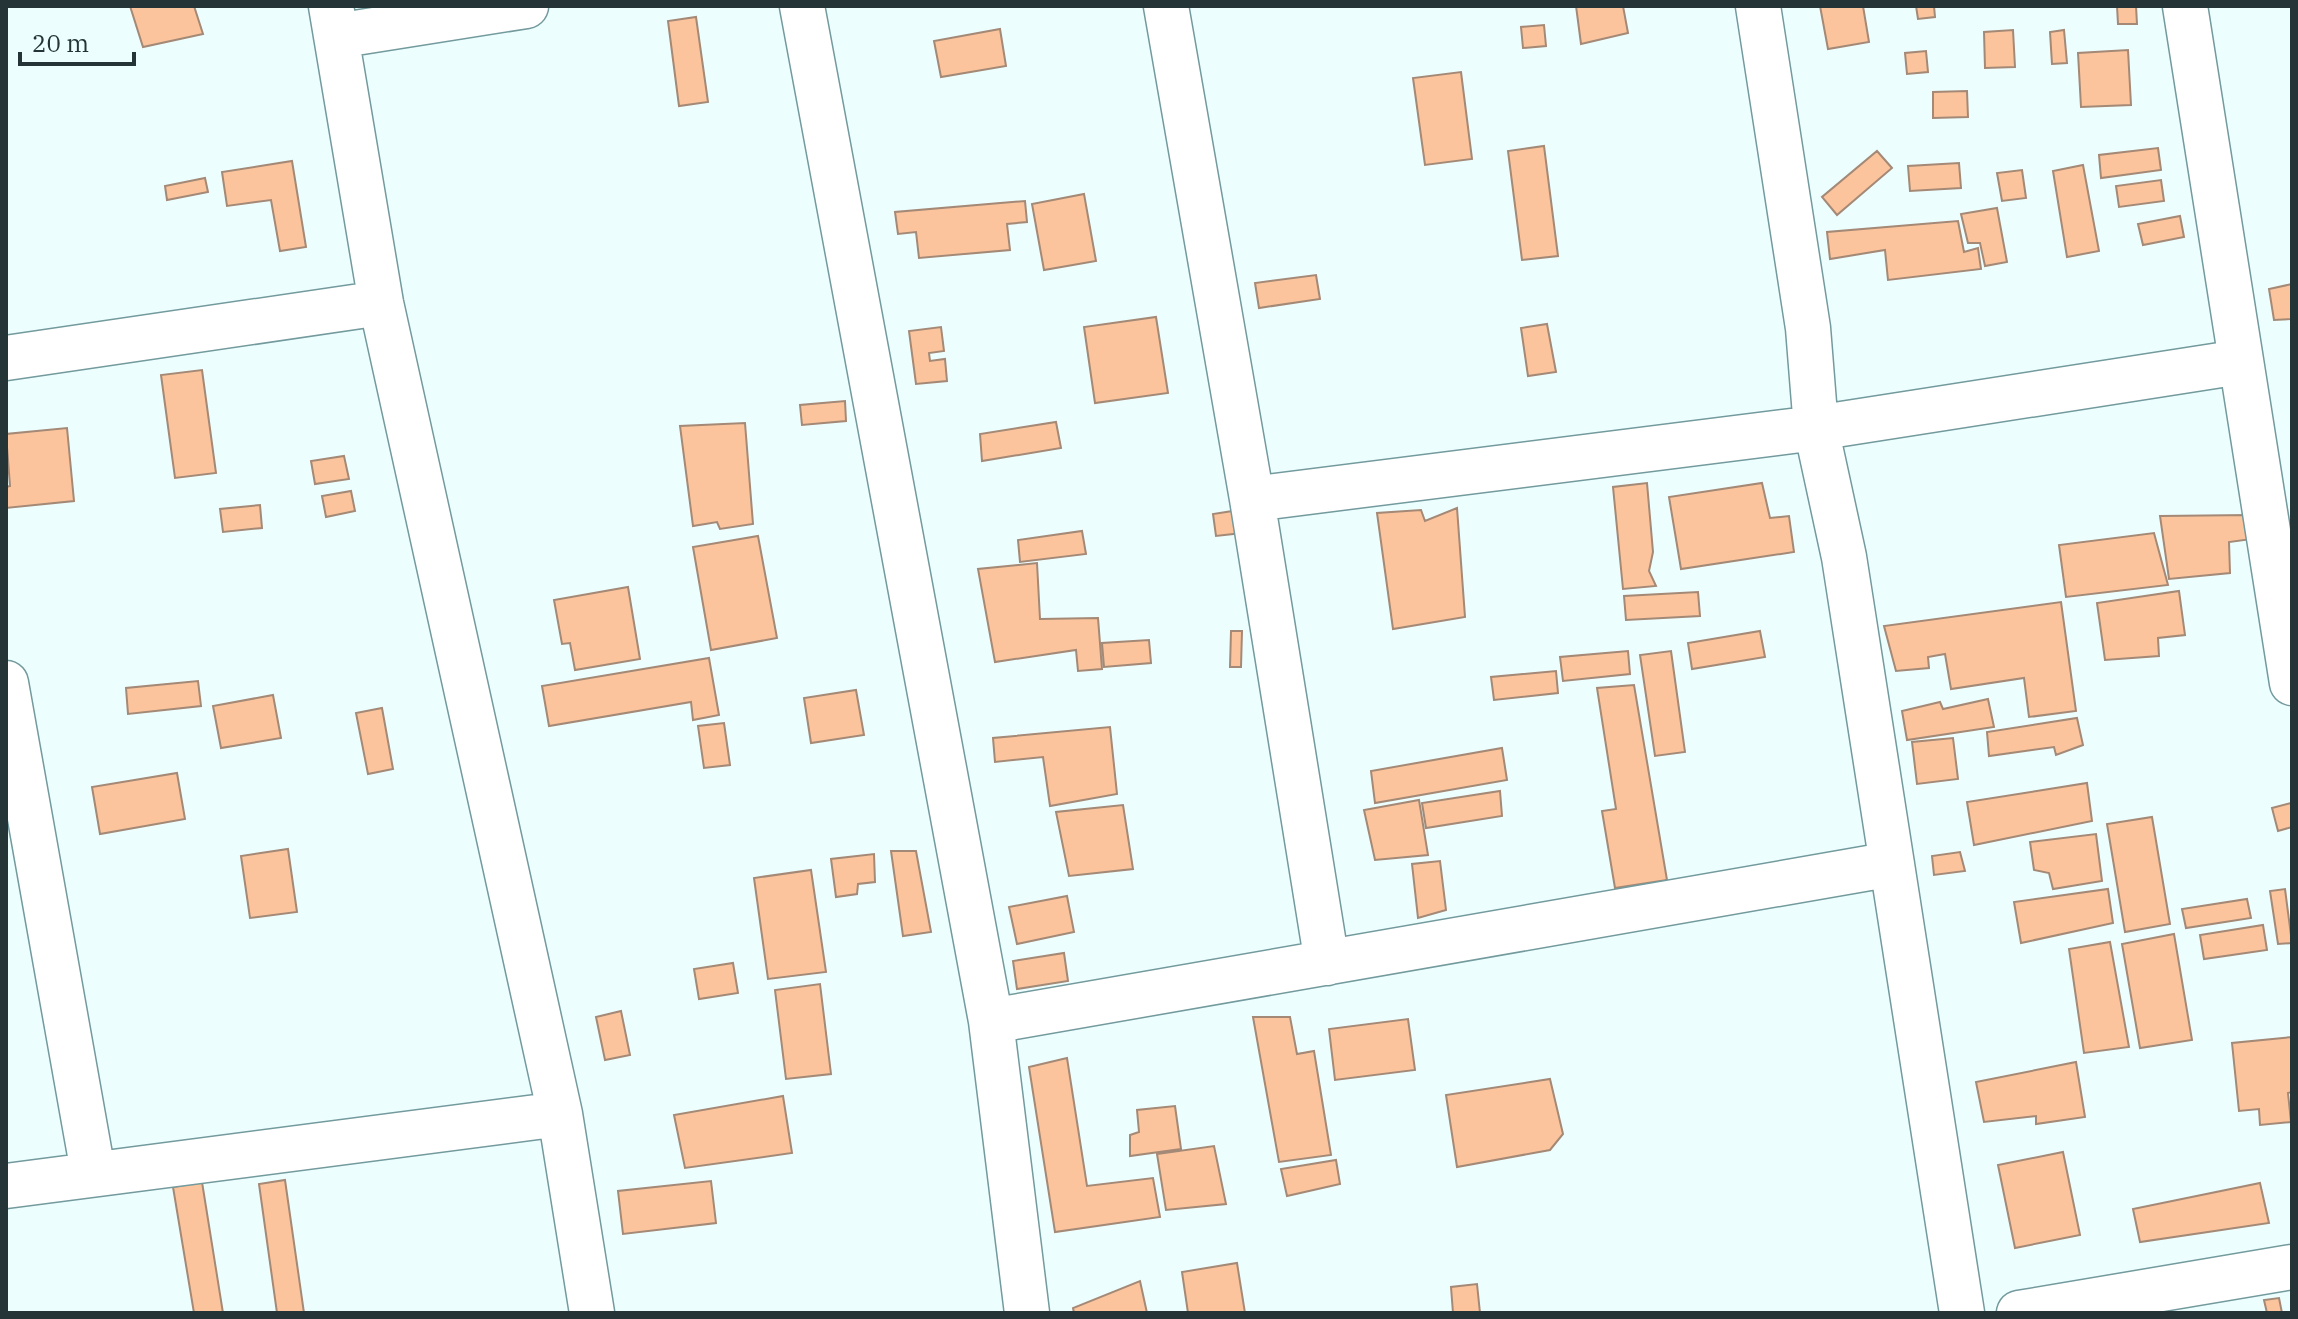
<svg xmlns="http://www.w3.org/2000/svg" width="2298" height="1319" viewBox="0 0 2298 1319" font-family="'IBM Plex Serif',serif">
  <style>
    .building { fill: #fbc49d; stroke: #a48976; stroke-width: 2 }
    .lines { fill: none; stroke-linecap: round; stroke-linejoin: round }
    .minor-casing { stroke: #739a9d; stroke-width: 47 }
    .minor { stroke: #fff; stroke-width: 44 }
  </style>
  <rect width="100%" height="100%" fill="#edfeff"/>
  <path class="building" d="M 130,6 L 194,6 L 203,34 L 143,47 Z
    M 1576,6 L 1623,6 L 1628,33 L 1581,44 Z
    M 1820,6 L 1863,6 L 1869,42 L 1828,49 Z
    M 1916,6 L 1934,6 L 1935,17 L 1918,19 Z
    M 2117,6 L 2136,6 L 2137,24 L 2118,24 Z
    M 696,17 L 708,102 L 679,106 L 668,21 Z
    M 1544,25 L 1546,46 L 1523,48 L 1521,27 Z
    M 1000,29 L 1006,66 L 941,77 L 934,41 Z
    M 2013,30 L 2015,67 L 1985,68 L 1984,32 Z
    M 2064,30 L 2067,63 L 2052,64 L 2050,32 Z
    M 2128,50 L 2131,105 L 2081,107 L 2078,53 Z
    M 1926,51 L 1928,72 L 1907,74 L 1905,53 Z
    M 1461,72 L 1472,159 L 1425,165 L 1413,78 Z
    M 1967,91 L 1968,117 L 1933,118 L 1933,92 Z
    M 1544,146 L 1558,256 L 1522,260 L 1508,151 Z
    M 2158,148 L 2161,170 L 2101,178 L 2099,155 Z
    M 1877,151 L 1892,168 L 1837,215 L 1822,197 Z
    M 292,161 L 306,247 L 280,251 L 271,200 L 227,206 L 222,172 Z
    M 1959,163 L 1961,188 L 1910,191 L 1908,166 Z
    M 2083,165 L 2099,251 L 2067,257 L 2053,171 Z
    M 2022,170 L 2026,198 L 2002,201 L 1997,173 Z
    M 205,178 L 208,192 L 167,200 L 165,186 Z
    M 2161,180 L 2164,201 L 2119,207 L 2116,186 Z
    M 1084,194 L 1096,261 L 1044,270 L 1032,204 Z
    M 1025,201 L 1027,222 L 1007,224 L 1010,250 L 919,258 L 916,232 L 898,234 L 895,212 Z
    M 1997,208 L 2007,262 L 1985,266 L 1980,243 L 1968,243 L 1961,214 Z
    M 2180,216 L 2184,237 L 2143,245 L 2138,224 Z
    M 1958,221 L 1964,252 L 1978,248 L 1981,269 L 1888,280 L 1885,250 L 1830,259 L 1827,232 Z
    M 1316,275 L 1320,299 L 1259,308 L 1255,283 Z
    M 2292,284 L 2292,319 L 2274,320 L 2269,289 Z
    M 1156,317 L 1168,393 L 1095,403 L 1084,327 Z
    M 1547,324 L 1556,372 L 1528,376 L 1521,328 Z
    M 941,327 L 944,351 L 929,353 L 930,361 L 945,359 L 947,381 L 916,384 L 909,331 Z
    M 202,370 L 216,473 L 175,478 L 161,375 Z
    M 845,401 L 846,421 L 802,425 L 800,405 Z
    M 1056,422 L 1061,448 L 982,461 L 980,434 Z
    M 745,423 L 753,524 L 720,529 L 717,522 L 693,526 L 680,426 Z
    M 67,428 L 74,501 L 6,508 L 6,487 L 10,486 L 6,434 Z
    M 344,456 L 349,479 L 315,484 L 311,461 Z
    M 1647,483 L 1653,552 L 1649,571 L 1656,586 L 1623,589 L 1613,487 Z
    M 1762,483 L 1770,518 L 1789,516 L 1794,552 L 1681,569 L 1669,497 Z
    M 351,491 L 355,511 L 326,517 L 322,496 Z
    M 260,505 L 262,528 L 223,532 L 220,509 Z
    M 1457,508 L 1465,617 L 1393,629 L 1377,513 L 1421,510 L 1425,521 Z
    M 1239,510 L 1242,533 L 1216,536 L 1213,514 Z
    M 2249,515 L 2252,539 L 2229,542 L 2230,573 L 2169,579 L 2160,516 Z
    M 1082,531 L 1086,554 L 1020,562 L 1018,540 Z
    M 2154,533 L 2168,585 L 2066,597 L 2059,545 Z
    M 758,536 L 777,638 L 711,650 L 693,547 Z
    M 1037,563 L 1040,619 L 1098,618 L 1102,669 L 1078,671 L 1076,650 L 995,662 L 978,569 Z
    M 628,587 L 640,659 L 575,670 L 570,643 L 562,644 L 554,600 Z
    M 2179,591 L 2185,635 L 2158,638 L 2159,656 L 2105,660 L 2097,603 Z
    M 1698,592 L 1700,616 L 1626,620 L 1624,596 Z
    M 2061,602 L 2076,711 L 2029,717 L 2024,678 L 1951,689 L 1945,654 L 1928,657 L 1929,668 L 1896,671 L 1884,626 Z
    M 1231,631 L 1242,631 L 1241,667 L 1230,667 Z
    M 1760,631 L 1765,657 L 1692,669 L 1688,643 Z
    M 1149,640 L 1151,663 L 1104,667 L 1102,643 Z
    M 1628,651 L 1630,674 L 1563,681 L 1560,657 Z
    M 1671,651 L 1685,752 L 1655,756 L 1640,655 Z
    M 709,658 L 719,715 L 693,720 L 691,702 L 549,726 L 542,686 Z
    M 1556,671 L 1558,693 L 1494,700 L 1491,677 Z
    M 198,681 L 201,706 L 128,714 L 126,688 Z
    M 1634,685 L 1667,880 L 1615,888 L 1602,811 L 1616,809 L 1597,688 Z
    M 856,690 L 864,735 L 811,743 L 804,698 Z
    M 273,695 L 281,738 L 221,748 L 213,706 Z
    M 1988,699 L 1994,727 L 1907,740 L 1902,711 L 1940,702 L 1943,709 Z
    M 382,708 L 393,769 L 368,774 L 356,713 Z
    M 2077,718 L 2083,745 L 2056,755 L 2054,747 L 1989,756 L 1987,732 Z
    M 724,723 L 730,765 L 704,768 L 698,726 Z
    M 1110,727 L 1117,794 L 1050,806 L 1043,757 L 995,762 L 993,738 Z
    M 1953,738 L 1958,779 L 1917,784 L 1912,742 Z
    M 1502,748 L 1507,780 L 1375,803 L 1371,771 Z
    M 177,773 L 185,819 L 100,834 L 92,787 Z
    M 2087,783 L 2092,821 L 1974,845 L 1967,802 Z
    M 1500,791 L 1502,816 L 1426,828 L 1422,803 Z
    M 1419,800 L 1428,855 L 1375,860 L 1364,810 Z
    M 2291,803 L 2292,827 L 2278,831 L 2272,808 Z
    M 1123,805 L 1133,869 L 1069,876 L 1056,812 Z
    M 2152,817 L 2170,924 L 2125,932 L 2107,824 Z
    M 2096,834 L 2102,881 L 2053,889 L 2049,873 L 2034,870 L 2030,842 Z
    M 288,849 L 297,912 L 250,918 L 241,856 Z
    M 891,851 L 916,851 L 931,932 L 903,936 Z
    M 1960,852 L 1965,871 L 1934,875 L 1932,856 Z
    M 874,854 L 875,882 L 858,884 L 857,894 L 836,897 L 831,859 Z
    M 1440,861 L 1446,910 L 1418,918 L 1412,864 Z
    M 811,870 L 826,972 L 768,979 L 754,878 Z
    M 2108,889 L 2113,923 L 2021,943 L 2014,902 Z
    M 2285,889 L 2292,943 L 2278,944 L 2270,891 Z
    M 1067,896 L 1074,932 L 1017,944 L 1009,907 Z
    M 2247,899 L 2251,918 L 2186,928 L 2182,909 Z
    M 2263,925 L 2267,950 L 2204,959 L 2200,935 Z
    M 2174,934 L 2192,1040 L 2140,1048 L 2122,944 Z
    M 2110,942 L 2129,1047 L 2084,1053 L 2069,949 Z
    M 1064,953 L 1068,981 L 1017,989 L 1013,961 Z
    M 733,963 L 738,993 L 699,999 L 694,969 Z
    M 820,984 L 831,1074 L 786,1079 L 775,990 Z
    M 621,1011 L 630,1055 L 605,1060 L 596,1017 Z
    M 1253,1017 L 1290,1017 L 1297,1054 L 1314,1051 L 1331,1155 L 1279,1162 Z
    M 1408,1019 L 1415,1070 L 1335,1080 L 1329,1029 Z
    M 2292,1037 L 2292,1092 L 2288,1093 L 2291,1122 L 2260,1125 L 2259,1109 L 2239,1111 L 2232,1043 Z
    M 1067,1058 L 1087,1186 L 1153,1178 L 1160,1217 L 1055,1232 L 1029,1067 Z
    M 2076,1062 L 2085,1117 L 2036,1124 L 2036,1116 L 1984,1122 L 1976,1082 Z
    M 1550,1079 L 1563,1134 L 1550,1150 L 1457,1167 L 1446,1095 Z
    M 783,1096 L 792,1153 L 685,1168 L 674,1115 Z
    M 1175,1106 L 1181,1149 L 1130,1156 L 1130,1135 L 1139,1132 L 1137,1110 Z
    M 1214,1146 L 1226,1204 L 1166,1210 L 1157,1154 Z
    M 2063,1152 L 2080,1235 L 2015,1248 L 1998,1165 Z
    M 1336,1160 L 1340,1184 L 1287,1196 L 1281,1169 Z
    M 285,1180 L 304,1313 L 277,1313 L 259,1184 Z
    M 711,1181 L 716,1223 L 623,1234 L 618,1191 Z
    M 202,1182 L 223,1313 L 194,1313 L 173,1187 Z
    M 2260,1183 L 2269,1223 L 2140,1242 L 2133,1209 Z
    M 1237,1263 L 1245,1313 L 1188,1313 L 1182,1272 Z
    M 1140,1281 L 1147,1313 L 1074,1313 L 1073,1308 Z
    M 1477,1284 L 1480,1313 L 1453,1313 L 1451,1287 Z
    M 2279,1298 L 2282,1313 L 2267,1313 L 2264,1300 Z"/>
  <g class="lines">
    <g class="minor-casing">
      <path id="minor" d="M 331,6 L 381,303 L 560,1114 L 592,1313
        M 802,6 L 991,1021 L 1027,1313
        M 1166,6 L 1252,499 L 1327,963
        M 1758,6 L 1808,328 L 1816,428 L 1844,557 L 1962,1313
        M 2185,6 L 2292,683
        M 336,36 L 526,6
        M 6,358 L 381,303
        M 1252,499 L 1816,428 L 2240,362
        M 6,683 L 93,1172
        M 991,1021 L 1892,864
        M 6,1186 L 560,1114
        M 2019,1313 L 2292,1267"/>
    </g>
    <use href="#minor" class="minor"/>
  </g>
  <rect width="2298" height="1319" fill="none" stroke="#253537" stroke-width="16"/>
  <path d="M20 52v12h114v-12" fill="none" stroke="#253537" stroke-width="4"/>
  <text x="32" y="52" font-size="24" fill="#253537" stroke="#edfeff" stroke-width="6" paint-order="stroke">20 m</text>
</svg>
